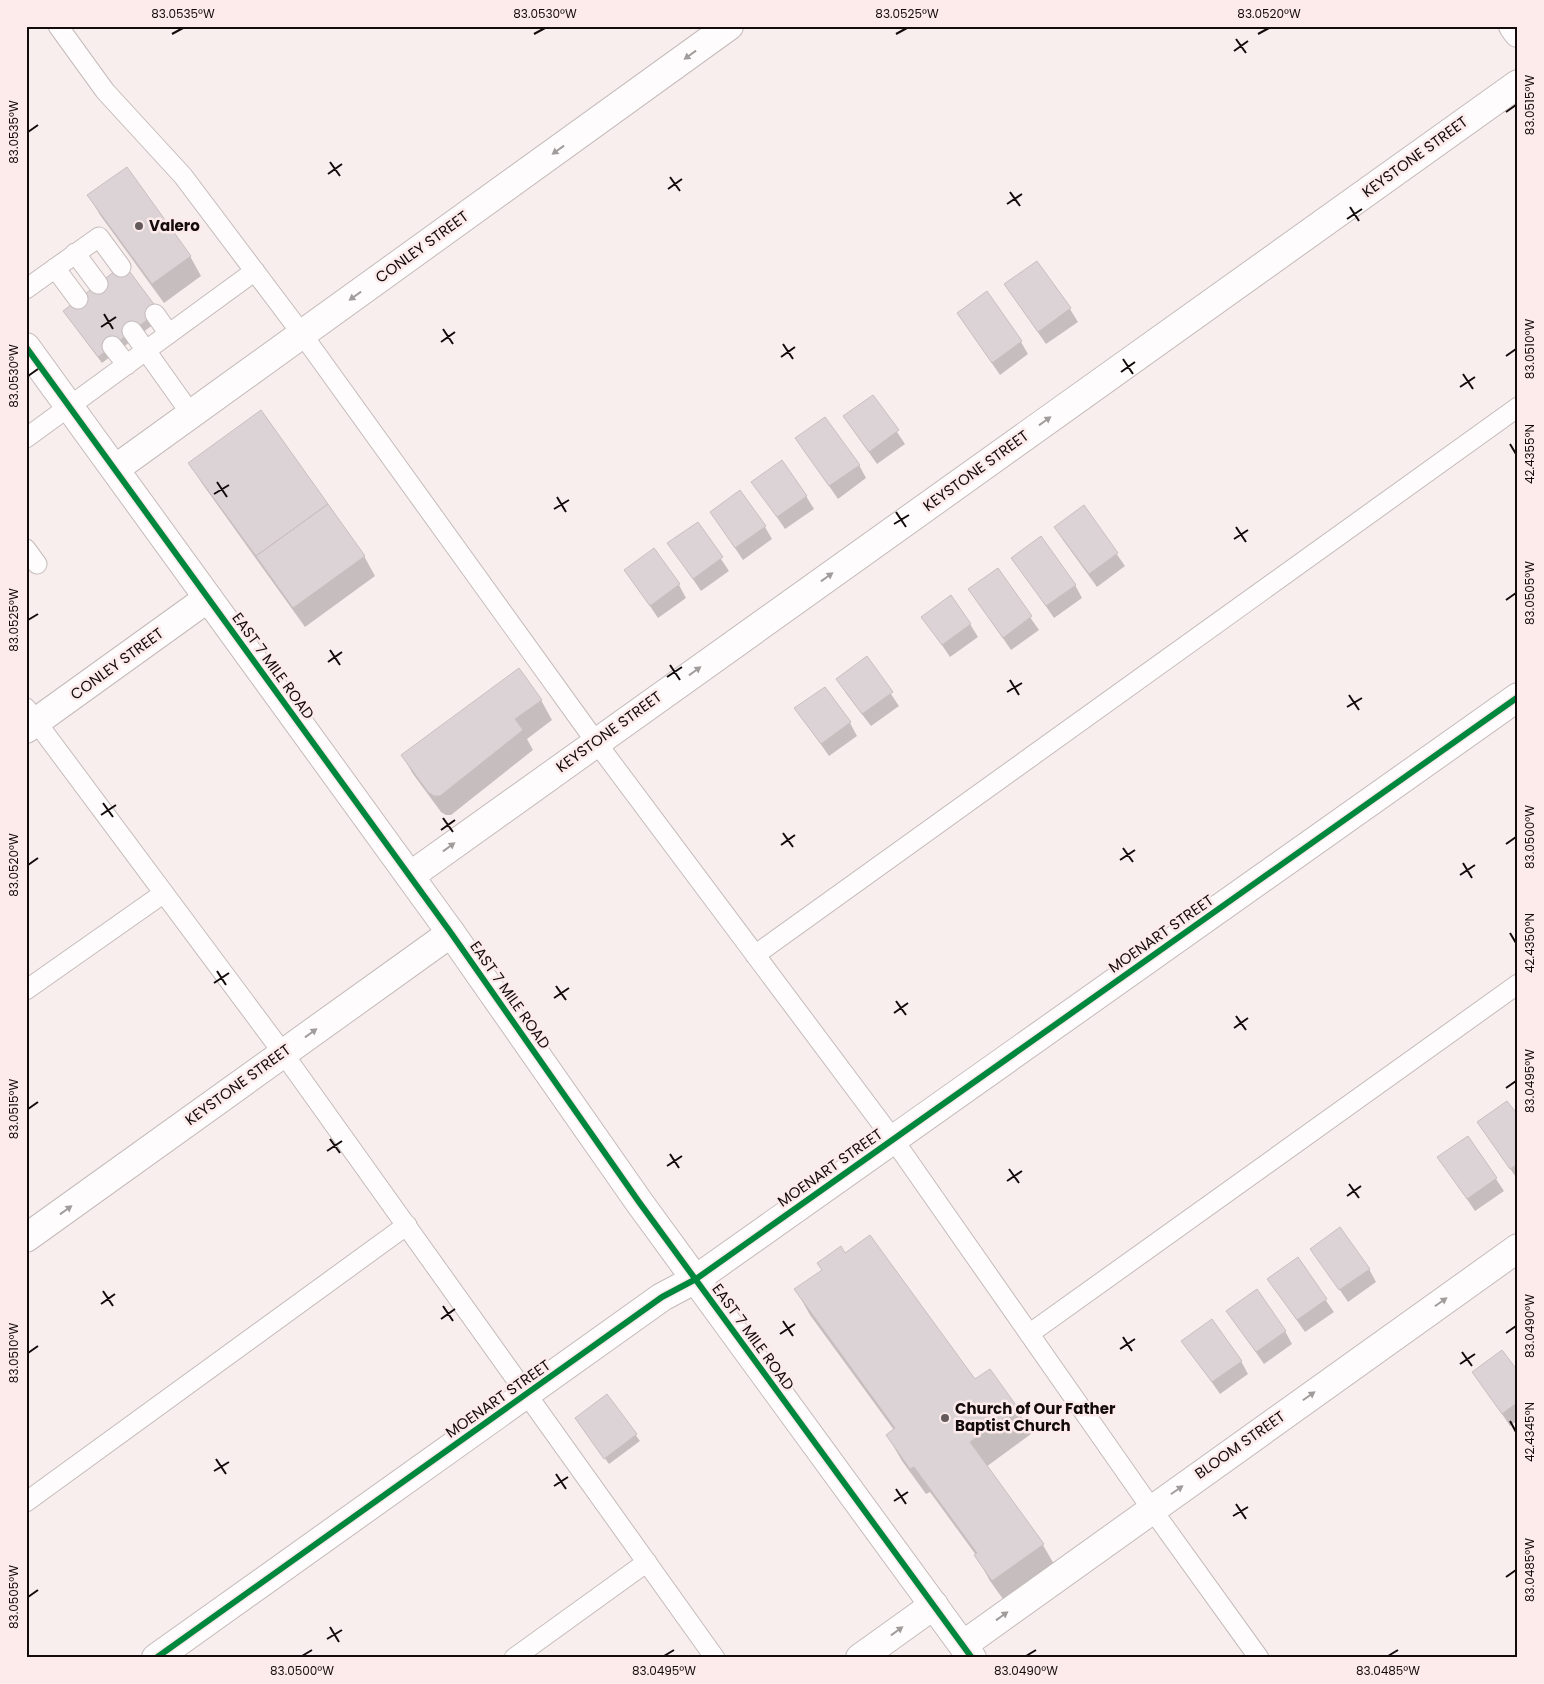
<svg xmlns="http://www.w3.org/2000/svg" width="1544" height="1684" viewBox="0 0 1544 1684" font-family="Poppins,sans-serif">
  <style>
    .shadow { fill: #0003 }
    .building { fill: #dcd3d6; stroke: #c8bfc1 }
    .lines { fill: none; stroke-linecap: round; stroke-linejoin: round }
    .lane-casing { stroke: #c5bbbb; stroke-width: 21 }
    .street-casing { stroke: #c5bbbb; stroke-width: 30 }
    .secondary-casing { stroke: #c5bbbb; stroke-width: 30 }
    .lane { stroke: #fefcfc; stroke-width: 19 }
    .street { stroke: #fefcfc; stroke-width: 28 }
    .secondary { stroke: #fefcfc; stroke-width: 28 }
    .cycleway-casing { stroke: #fcebea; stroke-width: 9 }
    .cycleway { stroke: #00873e; stroke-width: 6 }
    .oneway { fill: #a09c9c }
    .ticks { fill: none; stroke: #140b0c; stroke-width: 2 }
    .poi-dot { fill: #645a5b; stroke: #fcebea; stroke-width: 2 }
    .labels { text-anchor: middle; stroke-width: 5; stroke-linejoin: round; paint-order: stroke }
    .street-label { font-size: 15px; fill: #140b0c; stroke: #fcebea }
    .poi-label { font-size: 15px; font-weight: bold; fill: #140b0c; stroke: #fcebea; text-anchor: start }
    .neatline { fill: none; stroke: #140b0c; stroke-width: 2 }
    .ticks-label { font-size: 12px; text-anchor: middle; fill: #140b0c }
  </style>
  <rect width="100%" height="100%" fill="#f8eeee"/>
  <path class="shadow" d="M 89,196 L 190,256 L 201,276 L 164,303 L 100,215 Z
    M 1036,262 L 1070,309 L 1078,322 L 1046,344 L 1005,285 Z
    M 958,314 L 1021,342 L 1028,354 L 1000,375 Z
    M 68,317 L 162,318 L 102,363 Z
    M 873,396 L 905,444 L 877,464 L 844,417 Z
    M 796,438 L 859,465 L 866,478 L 838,499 Z
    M 190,463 L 364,556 L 375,576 L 305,627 L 201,482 Z
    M 753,482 L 806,496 L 814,509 L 785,529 Z
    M 1084,507 L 1125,566 L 1097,587 L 1063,540 L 1055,527 Z
    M 711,512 L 765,527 L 772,539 L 743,560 Z
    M 697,523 L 729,571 L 701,591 L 669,544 Z
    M 1013,558 L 1075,585 L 1082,598 L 1054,618 Z
    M 626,570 L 679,585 L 686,598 L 658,618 Z
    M 997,570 L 1039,630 L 1011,650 L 970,590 Z
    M 923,617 L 970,624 L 978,637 L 950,657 Z
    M 867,658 L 899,706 L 871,726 L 845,692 Z
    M 541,700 L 552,720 L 527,739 L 533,750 L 451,815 L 446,815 L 441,812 L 413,774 L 402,755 Z
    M 796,709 L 850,723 L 857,736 L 829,756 Z
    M 1518,1117 L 1518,1180 L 1478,1123 Z
    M 1468,1137 L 1504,1191 L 1475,1211 L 1439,1158 Z
    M 1312,1249 L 1369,1269 L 1376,1282 L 1348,1302 Z
    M 845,1255 L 975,1381 L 1017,1408 L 1031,1434 L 986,1467 L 1043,1545 L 1058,1571 L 1008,1606 L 990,1581 L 976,1555 L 930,1492 L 926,1494 L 902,1461 L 887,1435 L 894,1430 L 810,1315 L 796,1290 Z
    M 1297,1259 L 1334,1312 L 1305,1332 L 1268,1279 Z
    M 1227,1311 L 1285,1331 L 1292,1344 L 1264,1364 Z
    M 1183,1341 L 1241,1361 L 1248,1374 L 1220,1394 Z
    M 1474,1372 L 1518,1374 L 1518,1420 L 1510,1426 Z
    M 607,1395 L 640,1441 L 609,1464 L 576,1419 Z"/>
  <path class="building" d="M 127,167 L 191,256 L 152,284 L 87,195 Z
    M 1037,261 L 1071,308 L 1038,332 L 1004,284 Z
    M 124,264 L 159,311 L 98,357 L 63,311 Z
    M 987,291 L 1022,341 L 992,363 L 957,313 Z
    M 873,395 L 899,430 L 869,452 L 843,416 Z
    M 261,410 L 328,504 L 256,556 L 188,463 Z
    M 825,417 L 860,465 L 829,486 L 795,438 Z
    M 782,460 L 807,496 L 777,517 L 751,482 Z
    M 740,490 L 766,526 L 735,548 L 710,512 Z
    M 328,504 L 365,556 L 293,608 L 256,556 Z
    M 1084,505 L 1118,553 L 1089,574 L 1054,527 Z
    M 698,522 L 723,557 L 693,579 L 667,543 Z
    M 1041,536 L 1076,585 L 1046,606 L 1011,558 Z
    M 654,548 L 680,584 L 650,606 L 624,570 Z
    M 998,568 L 1032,616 L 1003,638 L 968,589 Z
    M 951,595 L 971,624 L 942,645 L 921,617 Z
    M 867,656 L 893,692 L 862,714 L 836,679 Z
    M 519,668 L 542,700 L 515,719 L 523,730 L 440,796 L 434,796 L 428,792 L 401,755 Z
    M 825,687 L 851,722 L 821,744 L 794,708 Z
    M 1507,1101 L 1518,1115 L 1518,1164 L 1510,1169 L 1477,1122 Z
    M 1468,1136 L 1497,1178 L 1467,1199 L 1437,1157 Z
    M 1340,1227 L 1370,1269 L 1339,1290 L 1310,1249 Z
    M 870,1235 L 975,1379 L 990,1369 L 1018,1408 L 970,1442 L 1044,1544 L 992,1581 L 974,1555 L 977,1553 L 914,1467 L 910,1469 L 886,1435 L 895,1428 L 794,1289 L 822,1270 L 817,1263 L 841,1246 L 845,1253 Z
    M 1298,1257 L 1327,1299 L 1297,1320 L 1267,1279 Z
    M 1257,1289 L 1286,1331 L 1256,1352 L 1226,1311 Z
    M 1212,1319 L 1242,1361 L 1212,1382 L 1181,1341 Z
    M 1502,1350 L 1518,1371 L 1518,1402 L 1502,1414 L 1472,1372 Z
    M 607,1394 L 637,1434 L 604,1459 L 575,1418 Z"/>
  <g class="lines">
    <g class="lane-casing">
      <path id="lane" d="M 58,26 L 105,91 L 183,176 L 302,334 L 596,742 L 893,1139 L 1151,1508 L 1259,1658
        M 75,253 L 98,284
        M 55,268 L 78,299
        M 26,289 L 99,237 L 121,267
        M 155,314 L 169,334
        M 132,331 L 191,414
        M 112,346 L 127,365
        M 26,438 L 255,271
        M 26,549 L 37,564
        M 26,708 L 283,1053 L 715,1658
        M 755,955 L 1518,407
        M 26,990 L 164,893
        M 1029,1334 L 1518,984
        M 26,1502 L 407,1225
        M 514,1658 L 647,1562"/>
    </g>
    <g class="street-casing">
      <path id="street" d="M 1513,26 L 1518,33
        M 115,469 L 729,26
        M 26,729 L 208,598
        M 410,876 L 1518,84
        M 26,1238 L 451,933
        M 963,1645 L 1518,1248
        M 156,1658 L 662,1297 L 696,1279 L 1518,697
        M 860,1658 L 934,1605"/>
    </g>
    <g class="secondary-casing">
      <path id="secondary" d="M 26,347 L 451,933 L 639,1202 L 972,1658"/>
    </g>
    <use href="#lane" class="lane"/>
    <use href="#street" class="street"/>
    <use href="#secondary" class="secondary"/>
    <g class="cycleway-casing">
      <path id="cycleway" d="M 26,347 L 451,933 L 639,1202 L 972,1658
        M 156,1658 L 662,1297 L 696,1279 L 1518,697"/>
    </g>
    <use href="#cycleway" class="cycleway"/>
  </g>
  <defs><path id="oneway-solid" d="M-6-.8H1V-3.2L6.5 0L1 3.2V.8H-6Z" transform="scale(1.25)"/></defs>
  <g class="oneway">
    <use href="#oneway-solid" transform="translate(690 55) rotate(144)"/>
    <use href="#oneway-solid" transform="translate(558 150) rotate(144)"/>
    <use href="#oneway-solid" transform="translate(355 296) rotate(144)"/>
    <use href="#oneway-solid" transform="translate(1045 421) rotate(-36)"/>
    <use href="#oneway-solid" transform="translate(827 577) rotate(-36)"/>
    <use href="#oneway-solid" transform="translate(695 671) rotate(-36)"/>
    <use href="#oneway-solid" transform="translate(449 847) rotate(-36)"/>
    <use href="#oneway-solid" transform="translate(311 1033) rotate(-36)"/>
    <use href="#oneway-solid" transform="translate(66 1210) rotate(-36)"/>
    <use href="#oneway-solid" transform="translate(1441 1302) rotate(-35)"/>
    <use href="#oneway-solid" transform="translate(1309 1396) rotate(-35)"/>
    <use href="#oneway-solid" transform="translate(1177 1490) rotate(-35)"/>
    <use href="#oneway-solid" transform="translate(1002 1616) rotate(-36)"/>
    <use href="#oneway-solid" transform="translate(897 1631) rotate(-36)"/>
  </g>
  <path class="ticks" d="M 172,34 L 183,28M 534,34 L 545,28M 896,34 L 907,28M 1258,34 L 1269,28M 1236,39 L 1246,53M 1234,51 L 1248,41M 1506,112 L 1516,105M 28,132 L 38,125M 330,162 L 340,176M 328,174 L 342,164M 670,177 L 680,191M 668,189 L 682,179M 1010,192 L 1020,206M 1007,204 L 1022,194M 1350,207 L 1359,221M 1347,219 L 1362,209M 104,314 L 113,329M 101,327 L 116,317M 443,329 L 453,344M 441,342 L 455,332M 783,344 L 793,359M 1506,356 L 1516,349M 781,357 L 795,347M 1123,359 L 1133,374M 1121,372 L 1135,362M 1463,374 L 1473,389M 28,376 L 38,369M 1460,387 L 1475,377M 1510,444 L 1516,454M 217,482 L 227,497M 214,494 L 229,485M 557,497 L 566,512M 554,509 L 569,500M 896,512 L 906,527M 894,524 L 909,515M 1236,527 L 1246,542M 1234,539 L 1248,530M 1506,600 L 1516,593M 28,620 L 38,614M 330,650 L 340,665M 328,662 L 342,652M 670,665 L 680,680M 667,677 L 682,667M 1010,680 L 1019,695M 1007,692 L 1022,683M 1349,695 L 1359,710M 1347,707 L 1362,698M 103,803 L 113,817M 101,815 L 116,805M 443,818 L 453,832M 441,830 L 455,820M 783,833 L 793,847M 1506,844 L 1516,837M 781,845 L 795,835M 1123,848 L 1133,862M 1120,860 L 1135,850M 1463,863 L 1472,878M 28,865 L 38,858M 1460,875 L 1475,865M 1510,933 L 1516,943M 217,971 L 226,985M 214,983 L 229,973M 556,986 L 566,1000M 554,998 L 569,988M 896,1001 L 906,1015M 894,1013 L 908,1003M 1236,1016 L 1246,1030M 1234,1028 L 1248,1018M 1506,1088 L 1516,1081M 28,1109 L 38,1102M 330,1139 L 340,1153M 327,1151 L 342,1141M 670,1154 L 679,1168M 667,1166 L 682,1156M 1009,1169 L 1019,1183M 1007,1181 L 1022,1171M 1349,1184 L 1359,1198M 1347,1196 L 1361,1186M 103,1291 L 113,1306M 101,1304 L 115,1294M 443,1306 L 453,1321M 441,1319 L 455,1309M 783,1321 L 793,1336M 1506,1333 L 1516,1326M 780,1334 L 795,1324M 1123,1337 L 1132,1351M 1120,1349 L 1135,1339M 1462,1352 L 1472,1366M 28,1353 L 38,1346M 1460,1364 L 1475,1354M 1510,1421 L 1516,1432M 216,1459 L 226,1474M 214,1471 L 229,1462M 556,1474 L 566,1489M 554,1486 L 568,1477M 896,1489 L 906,1504M 894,1501 L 908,1492M 1236,1504 L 1246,1519M 1233,1516 L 1248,1507M 1506,1577 L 1516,1570M 28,1597 L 38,1590M 330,1627 L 339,1642M 327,1639 L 342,1630M 302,1656 L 312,1650M 664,1656 L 674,1650M 1026,1656 L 1036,1650M 1388,1656 L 1398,1650"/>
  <g class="poi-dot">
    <circle cx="139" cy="226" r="5"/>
    <circle cx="945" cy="1418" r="5"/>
  </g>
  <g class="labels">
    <g class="street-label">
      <text transform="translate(1415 157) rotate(-36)" y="5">KEYSTONE STREET</text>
      <text transform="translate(422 247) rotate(-36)" y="5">CONLEY STREET</text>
      <text transform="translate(976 471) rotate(-36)" y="5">KEYSTONE STREET</text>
      <text transform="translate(117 664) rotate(-36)" y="5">CONLEY STREET</text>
      <text transform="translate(273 666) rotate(54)" y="5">EAST 7 MILE ROAD</text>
      <text transform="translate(609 732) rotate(-36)" y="5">KEYSTONE STREET</text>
      <text transform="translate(1161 934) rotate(-35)" y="5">MOENART STREET</text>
      <text transform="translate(510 995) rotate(55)" y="5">EAST 7 MILE ROAD</text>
      <text transform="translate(238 1085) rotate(-36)" y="5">KEYSTONE STREET</text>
      <text transform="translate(830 1168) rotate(-35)" y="5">MOENART STREET</text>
      <text transform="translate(753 1337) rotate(54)" y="5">EAST 7 MILE ROAD</text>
      <text transform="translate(498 1399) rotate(-35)" y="5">MOENART STREET</text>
      <text transform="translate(1240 1445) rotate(-35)" y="5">BLOOM STREET</text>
    </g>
    <g class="poi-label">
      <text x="149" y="231">Valero</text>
      <text x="955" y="1414">Church of Our Father<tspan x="955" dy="17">Baptist Church</tspan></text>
    </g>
  </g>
  <rect width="1544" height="1684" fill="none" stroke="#fcebea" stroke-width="55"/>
  <rect x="28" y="28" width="1488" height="1628" class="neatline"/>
  <g class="ticks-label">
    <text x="183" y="18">83.0535°W</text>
    <text x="545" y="18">83.0530°W</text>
    <text x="907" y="18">83.0525°W</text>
    <text x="1269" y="18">83.0520°W</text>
    <text transform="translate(1530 105) rotate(-90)" y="4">83.0515°W</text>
    <text transform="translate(14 132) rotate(-90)" y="4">83.0535°W</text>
    <text transform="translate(1530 349) rotate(-90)" y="4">83.0510°W</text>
    <text transform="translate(14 376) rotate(-90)" y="4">83.0530°W</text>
    <text transform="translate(1530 454) rotate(-90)" y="4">42.4355°N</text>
    <text transform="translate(1530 593) rotate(-90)" y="4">83.0505°W</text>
    <text transform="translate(14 620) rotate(-90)" y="4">83.0525°W</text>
    <text transform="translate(1530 837) rotate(-90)" y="4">83.0500°W</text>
    <text transform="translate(14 865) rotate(-90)" y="4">83.0520°W</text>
    <text transform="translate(1530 943) rotate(-90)" y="4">42.4350°N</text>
    <text transform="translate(1530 1081) rotate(-90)" y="4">83.0495°W</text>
    <text transform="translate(14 1109) rotate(-90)" y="4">83.0515°W</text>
    <text transform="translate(1530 1326) rotate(-90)" y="4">83.0490°W</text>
    <text transform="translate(14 1353) rotate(-90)" y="4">83.0510°W</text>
    <text transform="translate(1530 1432) rotate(-90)" y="4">42.4345°N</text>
    <text transform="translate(1530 1570) rotate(-90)" y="4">83.0485°W</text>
    <text transform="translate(14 1597) rotate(-90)" y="4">83.0505°W</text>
    <text x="302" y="1675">83.0500°W</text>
    <text x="664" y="1675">83.0495°W</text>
    <text x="1026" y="1675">83.0490°W</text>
    <text x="1388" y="1675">83.0485°W</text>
  </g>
</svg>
